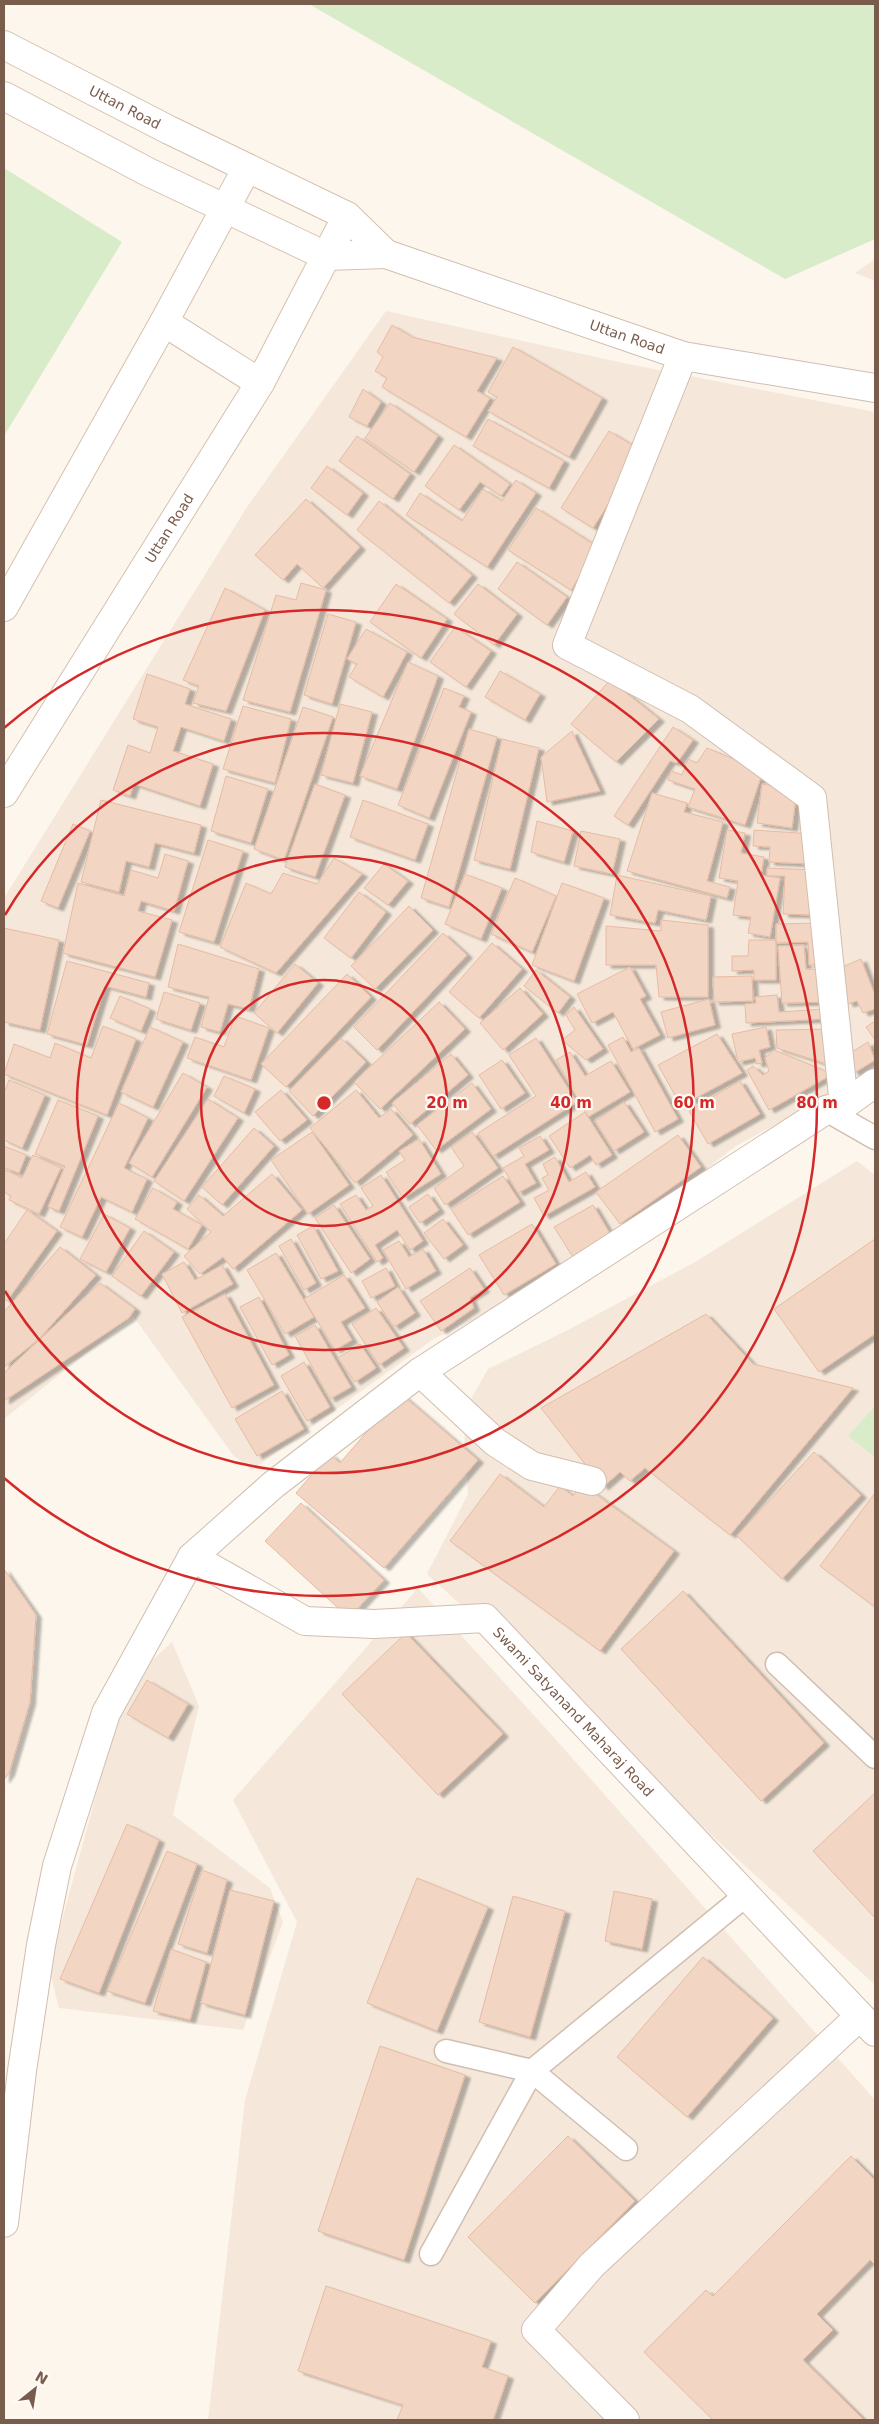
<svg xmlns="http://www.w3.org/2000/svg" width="879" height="2424" viewBox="0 0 879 2424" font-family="'DejaVu Sans',sans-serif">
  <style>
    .residential { fill: #f5e8da }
    .green { fill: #d8ecc9 }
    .building { fill: #f3d5c3; stroke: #e6bba3; filter: url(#shadow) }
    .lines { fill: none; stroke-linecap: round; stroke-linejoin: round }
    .service-casing { stroke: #d1beb0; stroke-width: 25 }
    .minor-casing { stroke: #d1beb0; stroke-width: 30 }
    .tertiary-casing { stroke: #d1beb0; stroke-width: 30 }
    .secondary-casing { stroke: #d6c0b0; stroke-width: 30 }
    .service { stroke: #fff; stroke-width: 22 }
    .minor { stroke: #fff; stroke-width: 28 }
    .tertiary { stroke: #fff; stroke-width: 28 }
    .secondary { stroke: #fff; stroke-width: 28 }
    .ring { fill: none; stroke: #d62828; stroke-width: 2.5 }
    .labels { text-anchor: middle; stroke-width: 4.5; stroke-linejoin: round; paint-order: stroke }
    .street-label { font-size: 14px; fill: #7a5c4d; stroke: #fffaf3 }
    .centre { fill: #d62828; stroke: #fffaf3; stroke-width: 2.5 }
    .ring-label { font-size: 15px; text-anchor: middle; font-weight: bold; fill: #d62828; stroke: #fffaf3; stroke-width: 4.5; stroke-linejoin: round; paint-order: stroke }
  </style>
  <defs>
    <filter id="shadow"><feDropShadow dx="5.5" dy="3" stdDeviation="1" flood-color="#0004"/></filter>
  </defs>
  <rect width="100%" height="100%" fill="#fdf6ec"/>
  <path class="residential" d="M 875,259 L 875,281 L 855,273 Z
    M 386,311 L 623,363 L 875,412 L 875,1070 L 736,1146 L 630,1228 L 520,1298 L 435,1338 L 252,1470 L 233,1455 L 133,1316 L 4,1419 L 4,898 L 247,507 Z
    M 857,1161 L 875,1175 L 875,1985 L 427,1574 L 468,1494 L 463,1413 L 488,1369 L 566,1331 L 695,1262 Z
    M 418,1588 L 550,1733 L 875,2100 L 875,2420 L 208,2420 L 245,2100 L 297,1922 L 233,1800 Z
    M 172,1642 L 199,1706 L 173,1815 L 270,1888 L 283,1922 L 243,2030 L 59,2008 L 49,1968 L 114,1729 L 133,1678 Z"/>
  <path class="green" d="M 309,4 L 875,4 L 875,239 L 785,279 Z
    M 4,168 L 122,242 L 4,436 Z
    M 875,1406 L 875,1457 L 848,1436 Z"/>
  <path class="building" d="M 392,325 L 412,337 L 497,358 L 477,391 L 490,398 L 466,437 L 382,387 L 387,378 L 375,371 L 383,357 L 377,352 Z
    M 513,347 L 602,398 L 569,457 L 488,411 L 497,397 L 488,392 Z
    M 363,389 L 381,402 L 367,426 L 349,417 Z
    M 390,403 L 438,436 L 414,472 L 365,438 Z
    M 488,419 L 564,461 L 549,488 L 473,446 Z
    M 609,431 L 642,451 L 593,528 L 561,508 Z
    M 357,436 L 410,474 L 393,499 L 339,461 Z
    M 454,445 L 510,484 L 501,496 L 480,482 L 459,510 L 425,486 Z
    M 327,466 L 363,493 L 347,515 L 311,488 Z
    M 516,480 L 536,493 L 487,567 L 406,515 L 420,493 L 462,521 L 483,489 L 502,501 Z
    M 306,499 L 360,547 L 323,588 L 297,564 L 283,580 L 255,555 Z
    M 379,501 L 472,575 L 449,603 L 357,530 Z
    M 536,508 L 598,547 L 571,590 L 508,550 Z
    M 517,562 L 567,597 L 547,625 L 498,589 Z
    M 301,583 L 326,590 L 290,712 L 243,700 L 276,595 L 296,600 Z
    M 396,584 L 447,619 L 421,658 L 370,622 Z
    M 478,584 L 517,614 L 494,645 L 454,614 Z
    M 225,588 L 265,610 L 226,711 L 193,703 L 199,686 L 183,680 Z
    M 328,614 L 356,622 L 332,704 L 304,695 Z
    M 455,627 L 491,651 L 466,687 L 430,662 Z
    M 366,629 L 407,652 L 383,697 L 349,677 L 357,664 L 347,659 Z
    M 408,662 L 438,676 L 397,789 L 360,776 Z
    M 500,671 L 540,694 L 525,720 L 485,697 Z
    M 147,674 L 190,689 L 185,704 L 231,719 L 224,741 L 181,727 L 173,751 L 213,764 L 200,806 L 134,784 L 130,796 L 113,790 L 128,745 L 150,753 L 158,727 L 133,719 Z
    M 610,680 L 659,719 L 616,762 L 571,724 Z
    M 444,688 L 464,696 L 459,707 L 471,712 L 429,818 L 398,805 Z
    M 340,704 L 372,712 L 353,783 L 321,775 Z
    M 243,706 L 291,719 L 275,783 L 223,769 Z
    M 303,707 L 333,717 L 284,860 L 254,849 Z
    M 673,727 L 693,740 L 677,763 L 670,761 L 628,825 L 614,816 Z
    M 469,729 L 497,737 L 449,907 L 421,898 Z
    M 572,731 L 600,791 L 547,802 L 541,757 Z
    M 502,739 L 539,748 L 510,869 L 474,860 Z
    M 707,748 L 763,771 L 745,825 L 688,807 L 695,789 L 668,780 L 671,771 L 682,775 L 688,759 L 697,763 Z
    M 226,776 L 268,789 L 251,843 L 211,831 Z
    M 315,784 L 345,795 L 315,877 L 285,867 Z
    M 762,784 L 797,789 L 792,828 L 757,823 Z
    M 652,793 L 687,803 L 684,812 L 723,822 L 707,881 L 730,887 L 727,898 L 627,871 Z
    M 101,800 L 201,825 L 194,853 L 155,843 L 149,867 L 126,861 L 119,892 L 81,882 Z
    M 363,800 L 428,824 L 415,860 L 350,837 Z
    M 537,821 L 573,831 L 564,862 L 531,852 Z
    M 73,824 L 90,831 L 58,908 L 41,901 Z
    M 727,830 L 745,833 L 741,853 L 764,857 L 761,875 L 780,878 L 770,937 L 748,933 L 751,917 L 733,915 L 738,881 L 719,878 Z
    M 754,830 L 813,834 L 811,864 L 769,862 L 770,847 L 753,846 Z
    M 581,831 L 620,839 L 612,874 L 574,866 Z
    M 208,840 L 243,851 L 214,942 L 179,932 Z
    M 165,854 L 188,861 L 174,911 L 141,901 L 138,911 L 172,920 L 155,977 L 63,953 L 78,883 L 124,896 L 131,870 L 158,878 Z
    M 334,858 L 362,874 L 276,973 L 220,947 L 246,883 L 271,894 L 283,873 L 317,884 Z
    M 384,864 L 408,881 L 388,905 L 364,888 Z
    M 767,868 L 816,870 L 815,915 L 783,914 L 785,876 L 767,876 Z
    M 465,874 L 502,888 L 481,939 L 445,924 Z
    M 617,875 L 711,896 L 706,920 L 658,910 L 655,923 L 610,915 Z
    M 515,878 L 556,896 L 532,952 L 491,934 Z
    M 562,883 L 604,898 L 574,981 L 532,965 Z
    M 359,892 L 386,912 L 351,958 L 324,938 Z
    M 409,906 L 433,930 L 375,989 L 351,966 Z
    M 661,920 L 708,925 L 708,997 L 659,997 L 656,965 L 606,965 L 606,926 L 661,931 Z
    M 819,923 L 821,964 L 809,965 L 808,942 L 776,943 L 776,924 Z
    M 4,928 L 59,940 L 40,1030 L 4,1022 Z
    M 443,933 L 467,955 L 377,1050 L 354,1027 Z
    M 749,940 L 776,940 L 776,980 L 754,980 L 754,970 L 732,971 L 732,956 L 748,956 Z
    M 492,943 L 522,969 L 479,1018 L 449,992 Z
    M 178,944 L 259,969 L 249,1009 L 228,1004 L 220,1032 L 201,1027 L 209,997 L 168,987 Z
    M 804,945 L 806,969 L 827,970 L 830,1002 L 782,1003 L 778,946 Z
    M 861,959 L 875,995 L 875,1009 L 863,1013 L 857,1001 L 848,1004 L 835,970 Z
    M 67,961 L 149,983 L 146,997 L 105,986 L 87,1045 L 47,1034 Z
    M 295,964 L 318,983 L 277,1033 L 254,1013 Z
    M 630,967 L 646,996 L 640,999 L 660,1035 L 633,1049 L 613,1012 L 592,1023 L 577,994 Z
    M 536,970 L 570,997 L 558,1013 L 524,986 Z
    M 347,974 L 371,997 L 286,1087 L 261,1064 Z
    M 752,976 L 753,1001 L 714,1002 L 713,977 Z
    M 520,988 L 543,1014 L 503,1050 L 480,1023 Z
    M 164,992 L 200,1003 L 191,1030 L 156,1019 Z
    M 777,995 L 779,1012 L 825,1009 L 826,1019 L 746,1023 L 745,1004 L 756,1003 L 755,997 Z
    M 120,996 L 150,1009 L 141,1031 L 110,1018 Z
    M 709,999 L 715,1025 L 668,1038 L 661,1012 Z
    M 439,1002 L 465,1029 L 380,1109 L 354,1082 Z
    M 574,1007 L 603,1049 L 586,1060 L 562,1040 L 575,1030 L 566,1015 Z
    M 235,1016 L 269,1028 L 251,1080 L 187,1058 L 195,1037 L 224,1047 Z
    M 875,1021 L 875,1040 L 866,1027 Z
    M 103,1026 L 136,1039 L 107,1115 L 4,1074 L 14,1044 L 50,1058 L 55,1043 L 91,1058 Z
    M 150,1027 L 183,1042 L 153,1107 L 121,1092 Z
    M 766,1027 L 770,1047 L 759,1050 L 762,1063 L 757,1064 L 755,1058 L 738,1062 L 732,1034 Z
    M 832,1029 L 833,1066 L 777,1048 L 776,1030 Z
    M 717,1034 L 742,1073 L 681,1106 L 658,1065 Z
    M 623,1037 L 631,1052 L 639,1048 L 678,1119 L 655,1132 L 608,1045 Z
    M 341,1038 L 366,1062 L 313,1116 L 289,1091 Z
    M 536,1038 L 577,1102 L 493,1156 L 478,1133 L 536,1096 L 509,1055 Z
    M 868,1042 L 875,1060 L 854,1073 L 844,1057 Z
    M 774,1050 L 833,1074 L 769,1110 L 747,1070 L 753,1066 L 763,1075 L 769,1071 L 765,1058 Z
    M 570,1052 L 585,1076 L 611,1061 L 630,1092 L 588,1117 L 556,1060 Z
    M 451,1054 L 468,1075 L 410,1124 L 392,1103 Z
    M 502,1060 L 525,1093 L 501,1109 L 479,1075 Z
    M 183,1073 L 207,1087 L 152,1177 L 129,1163 Z
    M 224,1076 L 255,1089 L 244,1113 L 214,1096 Z
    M 9,1080 L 45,1095 L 22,1148 L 4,1140 L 4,1093 Z
    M 740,1081 L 760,1114 L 708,1144 L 689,1111 Z
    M 472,1083 L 491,1109 L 436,1150 L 417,1125 Z
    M 281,1090 L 307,1120 L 280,1141 L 255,1112 Z
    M 356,1090 L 379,1118 L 391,1109 L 413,1135 L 355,1183 L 310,1128 Z
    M 208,1099 L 238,1118 L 184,1201 L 154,1181 Z
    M 58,1100 L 98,1116 L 59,1211 L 48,1207 L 65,1166 L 35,1154 Z
    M 624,1102 L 644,1132 L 614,1151 L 595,1121 Z
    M 119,1103 L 148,1118 L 124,1168 L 147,1179 L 132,1212 L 101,1197 L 82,1237 L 60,1227 Z
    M 585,1112 L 612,1155 L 596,1165 L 590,1155 L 570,1168 L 549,1136 Z
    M 254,1128 L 274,1146 L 222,1205 L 202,1187 Z
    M 312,1132 L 349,1185 L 308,1214 L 271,1160 Z
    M 472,1132 L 498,1168 L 445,1205 L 434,1188 L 464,1166 L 451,1147 Z
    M 678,1135 L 701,1167 L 620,1224 L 596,1192 Z
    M 540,1136 L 549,1150 L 525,1164 L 536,1183 L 518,1193 L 503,1168 L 524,1156 L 519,1148 Z
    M 419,1139 L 441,1174 L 403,1198 L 386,1172 L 405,1160 L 399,1151 Z
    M 4,1146 L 26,1155 L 19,1173 L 4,1168 Z
    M 33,1155 L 61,1168 L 39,1214 L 9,1200 L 11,1196 L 4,1192 L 4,1175 L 6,1170 L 22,1178 Z
    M 555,1157 L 569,1182 L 586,1172 L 595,1187 L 544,1216 L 534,1198 L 549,1190 L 542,1178 L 548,1175 L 543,1164 Z
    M 272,1174 L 302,1210 L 233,1269 L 223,1257 L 200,1274 L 184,1256 L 211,1232 L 187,1209 L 199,1195 L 223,1216 Z
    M 381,1175 L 423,1241 L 410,1250 L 397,1230 L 375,1245 L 383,1258 L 377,1262 L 340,1204 L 356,1195 L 366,1210 L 373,1206 L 361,1188 Z
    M 503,1176 L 520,1202 L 468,1235 L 451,1209 Z
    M 153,1188 L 177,1202 L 173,1209 L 202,1225 L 188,1249 L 135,1219 Z
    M 428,1194 L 439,1210 L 420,1223 L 409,1207 Z
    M 334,1205 L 370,1259 L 351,1273 L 315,1218 Z
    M 593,1205 L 612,1237 L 574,1259 L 554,1227 Z
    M 27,1210 L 57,1231 L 7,1301 L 4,1299 L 4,1244 Z
    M 104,1214 L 130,1228 L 106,1272 L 80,1259 Z
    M 443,1219 L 463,1245 L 444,1259 L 424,1233 Z
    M 532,1224 L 556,1264 L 504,1295 L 479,1255 Z
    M 313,1226 L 338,1271 L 321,1279 L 297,1235 Z
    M 144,1231 L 174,1252 L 141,1296 L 112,1276 Z
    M 291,1239 L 316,1283 L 304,1290 L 279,1246 Z
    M 875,1239 L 875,1334 L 819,1372 L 774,1309 Z
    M 399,1241 L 409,1257 L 423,1249 L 436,1271 L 406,1289 L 383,1250 Z
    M 60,1247 L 96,1275 L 39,1339 L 4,1367 L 4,1312 Z
    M 276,1253 L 314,1317 L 285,1334 L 247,1270 Z
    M 184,1262 L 195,1280 L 222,1265 L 233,1284 L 182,1313 L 162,1274 Z
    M 386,1268 L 395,1286 L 371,1298 L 362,1281 Z
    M 470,1268 L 484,1289 L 470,1298 L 474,1308 L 441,1331 L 420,1301 Z
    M 344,1275 L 365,1308 L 341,1322 L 352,1340 L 335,1350 L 304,1299 Z
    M 100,1283 L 135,1309 L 129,1318 L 4,1401 L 4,1373 Z
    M 398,1287 L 415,1313 L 394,1327 L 377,1302 Z
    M 225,1294 L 274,1385 L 232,1408 L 182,1317 Z
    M 259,1297 L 289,1355 L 272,1365 L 240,1307 Z
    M 376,1308 L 404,1348 L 379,1365 L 352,1324 Z
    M 706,1314 L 753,1364 L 853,1388 L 730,1535 L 645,1468 L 630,1481 L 620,1472 L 603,1487 L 541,1408 Z
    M 315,1325 L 351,1387 L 330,1399 L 295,1336 Z
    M 360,1344 L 376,1368 L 355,1382 L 338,1358 Z
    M 304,1362 L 330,1407 L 307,1421 L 281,1376 Z
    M 282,1391 L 304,1429 L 257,1456 L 235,1419 Z
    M 400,1393 L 478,1460 L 384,1568 L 296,1493 L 330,1454 L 340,1463 Z
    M 814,1452 L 861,1495 L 782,1579 L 737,1536 Z
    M 500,1474 L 544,1507 L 560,1486 L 573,1496 L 582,1484 L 674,1551 L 600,1651 L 450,1541 Z
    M 875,1493 L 875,1607 L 820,1566 Z
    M 301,1503 L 384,1580 L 349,1618 L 265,1541 Z
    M 4,1569 L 36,1615 L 30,1702 L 9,1773 L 4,1780 Z
    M 683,1591 L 824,1743 L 761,1801 L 621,1649 Z
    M 406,1633 L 503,1734 L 438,1795 L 342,1694 Z
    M 147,1680 L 188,1704 L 168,1738 L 127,1714 Z
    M 875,1793 L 875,1918 L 813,1851 Z
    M 127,1824 L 159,1840 L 99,1993 L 60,1979 Z
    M 167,1851 L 197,1864 L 145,2003 L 107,1991 Z
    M 202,1870 L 227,1880 L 207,1953 L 178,1944 Z
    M 417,1878 L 488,1907 L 437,2031 L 367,2003 Z
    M 230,1890 L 274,1901 L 245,2015 L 201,2003 Z
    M 614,1891 L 652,1899 L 642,1949 L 605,1941 Z
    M 513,1896 L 565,1911 L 530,2037 L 479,2022 Z
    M 171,1949 L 206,1962 L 190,2020 L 153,2011 Z
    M 703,1957 L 773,2018 L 687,2117 L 617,2057 Z
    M 380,2046 L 465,2075 L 404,2260 L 318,2231 Z
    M 568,2136 L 635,2201 L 535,2303 L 468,2237 Z
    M 851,2156 L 875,2180 L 875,2265 L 870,2260 L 817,2314 L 833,2330 L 803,2360 L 864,2420 L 713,2420 L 644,2352 L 706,2290 L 713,2296 Z
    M 326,2286 L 491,2341 L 482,2367 L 508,2376 L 493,2420 L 397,2420 L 403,2405 L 298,2371 Z"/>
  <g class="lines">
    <g class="service-casing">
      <path id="service" d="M 826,1110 L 875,1138
        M 777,1664 L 875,1757
        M 446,2051 L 532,2071 L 626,2149
        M 431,2254 L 532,2071 L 746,1895"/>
    </g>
    <g class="minor-casing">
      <g id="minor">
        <path d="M 683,356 L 567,645 L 690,709 L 812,798 L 844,1105"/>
        <path d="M 420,1372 L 495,1442 L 532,1466 L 592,1481"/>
        <path id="s1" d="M 192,1557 L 305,1621 L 374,1624 L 485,1618 L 875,2032"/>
        <path d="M 4,2223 L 22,2071 L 41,1945 L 57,1866 L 106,1713 L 192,1557 L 273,1485 L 420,1372 L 826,1110 L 844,1105 L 875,1083"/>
        <path d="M 625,2420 L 536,2330 L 592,2265 L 860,2016"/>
      </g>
    </g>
    <g class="tertiary-casing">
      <g id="tertiary">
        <path id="s2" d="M 386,254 L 683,356 L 875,388"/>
      </g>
    </g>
    <g class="secondary-casing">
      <g id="secondary">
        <path id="s3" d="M 4,45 L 169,130 L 347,216 L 386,254"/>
        <path d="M 4,96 L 148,172 L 326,256 L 386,254"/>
        <path d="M 164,322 L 260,383"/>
        <path d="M 4,607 L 164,322 L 247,168"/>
        <path id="s4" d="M 4,793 L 260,383 L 347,216"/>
      </g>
    </g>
    <use href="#service" class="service"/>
    <use href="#minor" class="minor"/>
    <use href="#tertiary" class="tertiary"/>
    <use href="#secondary" class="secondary"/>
  </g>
  <g class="ring">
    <circle cx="324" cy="1103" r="123"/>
    <circle cx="324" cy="1103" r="247"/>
    <path d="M5 915A370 370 0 1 1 5 1291"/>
    <path d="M4 728A493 493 0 1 1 4 1478"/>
  </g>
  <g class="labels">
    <g class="street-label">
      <text dy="5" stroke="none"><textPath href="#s3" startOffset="136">Uttan Road</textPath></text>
      <text dy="5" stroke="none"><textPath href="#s2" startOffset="255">Uttan Road</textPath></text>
      <text dy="5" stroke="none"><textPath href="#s4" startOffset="312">Uttan Road</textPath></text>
      <text dy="5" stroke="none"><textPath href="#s1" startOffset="439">Swami Satyanand Maharaj Road</textPath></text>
    </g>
  </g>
  <circle cx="324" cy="1103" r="8" class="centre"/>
  <g class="ring-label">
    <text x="447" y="1108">20 m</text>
    <text x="571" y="1108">40 m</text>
    <text x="694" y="1108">60 m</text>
    <text x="817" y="1108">80 m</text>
  </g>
  <rect width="879" height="2424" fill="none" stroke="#7a5c4d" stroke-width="10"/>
  <g transform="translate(35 2389) rotate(30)" stroke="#fffaf3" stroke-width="4" paint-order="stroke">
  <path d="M0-4L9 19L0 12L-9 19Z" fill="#7a5c4d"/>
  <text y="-8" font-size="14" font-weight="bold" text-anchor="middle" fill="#7a5c4d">N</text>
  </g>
</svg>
